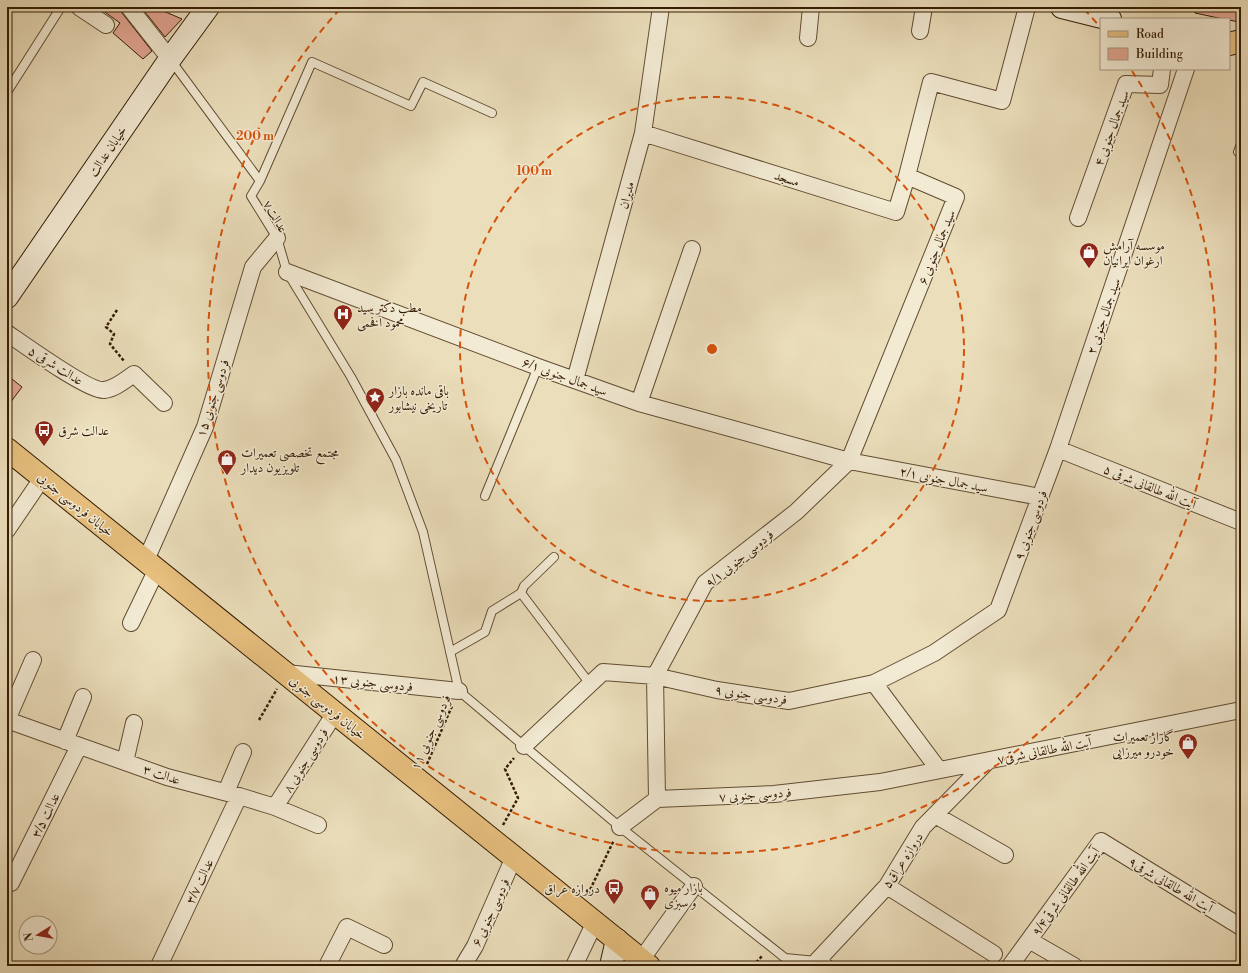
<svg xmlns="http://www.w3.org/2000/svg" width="1248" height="973" viewBox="0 0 1248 973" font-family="'Libre Bodoni',Amiri,serif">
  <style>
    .building { fill: #e3a693; stroke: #351c05 }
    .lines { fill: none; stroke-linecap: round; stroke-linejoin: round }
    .lane-casing { stroke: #624c32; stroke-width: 10 }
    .street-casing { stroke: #624c32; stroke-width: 18 }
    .secondary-casing { stroke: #351c05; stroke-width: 24 }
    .primary-casing { stroke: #351c05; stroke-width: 24 }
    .path { stroke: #351c05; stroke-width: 2.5; stroke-dasharray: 3 2; stroke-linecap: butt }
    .lane { stroke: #f2ead3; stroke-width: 8 }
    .street { stroke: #f2ead3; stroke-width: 16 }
    .secondary { stroke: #f2ead3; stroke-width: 22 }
    .primary { stroke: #e6bf7e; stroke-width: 22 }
    .ring { fill: none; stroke: #d6530b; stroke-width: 2; stroke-dasharray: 7 5 }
    .labels { text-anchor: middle; stroke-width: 3; stroke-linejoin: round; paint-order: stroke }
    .street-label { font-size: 13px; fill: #351c05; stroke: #f2ead3 }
    .poi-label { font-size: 13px; fill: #351c05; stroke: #f2ead3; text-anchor: start }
    .centre { fill: #d6530b; stroke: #f2ead3; stroke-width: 2 }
    .ring-label { font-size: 12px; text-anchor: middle; font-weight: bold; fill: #d6530b; stroke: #f2ead3; stroke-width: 3; stroke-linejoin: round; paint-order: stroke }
  </style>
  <rect width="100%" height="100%" fill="#ebdebb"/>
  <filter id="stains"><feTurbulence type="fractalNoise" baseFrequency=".005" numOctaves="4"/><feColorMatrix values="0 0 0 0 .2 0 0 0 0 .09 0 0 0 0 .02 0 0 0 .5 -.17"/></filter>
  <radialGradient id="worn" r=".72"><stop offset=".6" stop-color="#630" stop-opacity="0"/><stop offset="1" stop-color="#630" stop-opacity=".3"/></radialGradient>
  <path class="building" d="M 98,7 L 120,7 L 122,13 L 152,51 L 143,59 L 113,33 L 120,23 Z
    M 141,7 L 154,7 L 182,19 L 165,37 Z
    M 1196,7 L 1239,7 L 1239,22 L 1229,20 L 1229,19 L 1223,19 L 1195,13 Z
    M 7,375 L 22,387 L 7,407 Z"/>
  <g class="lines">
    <g class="lane-casing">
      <path id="lane" d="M 170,59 L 260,181 L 251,196 L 277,238 L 287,272 L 351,377 L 396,460 L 423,532 L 459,691 L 620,827 L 785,958 L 817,961
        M 7,92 L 61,7
        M 1241,144 L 1238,152 L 1241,154
        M 260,181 L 312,62 L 411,106 L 423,82 L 492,113
        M 485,496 L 538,367
        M 521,593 L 590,684
        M 450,652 L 485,632 L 492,611 L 521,593 L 524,586 L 554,557"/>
    </g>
    <g class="street-casing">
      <path id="street" d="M 79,7 L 106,25
        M 129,7 L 170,59
        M 920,31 L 924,7
        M 808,38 L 811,7
        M 643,133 L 896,212 L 907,176
        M 1078,218 L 1126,84 L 1160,85 L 1162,69
        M 287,272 L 538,367 L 639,403 L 849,461 L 1040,497
        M 7,333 C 23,344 90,392 104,390 C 115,389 125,380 134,374 L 164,403
        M 575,380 L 643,133 L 661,7
        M 639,403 L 692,249
        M 1058,449 L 1241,522
        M 7,530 L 43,477
        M 146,560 L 205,427 L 253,267 L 277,238
        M 131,623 L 157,569
        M 286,673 L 459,691
        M 874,683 L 939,770
        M 7,720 L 167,777 L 239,796 L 275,807 L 318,825
        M 7,720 L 33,660
        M 65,741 L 83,697
        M 524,746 L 603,672 L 655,676 L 717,690 L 789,701 L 874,683 L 934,653 L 998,610 L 1058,449 L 1186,69
        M 125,762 L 134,723
        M 226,792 L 243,752
        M 657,799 L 655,676 L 705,583 L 796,512 L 849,461 L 956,197 L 907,176 L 931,82 L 1002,101 L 1027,7
        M 275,807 L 335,713
        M 935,815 L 1005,855
        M 620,827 L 657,799 L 774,794 L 880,782 L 1241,710
        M 11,883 L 79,746
        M 887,886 L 994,954
        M 1029,940 L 1074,966
        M 641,960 L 694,886
        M 159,966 L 239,796
        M 327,966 L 347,927 L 384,945
        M 463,966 L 475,946 L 514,857
        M 574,966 L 595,922
        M 825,966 L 817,961 L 887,886 L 923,827 L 988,761
        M 1010,966 L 1101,841 L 1241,927"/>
    </g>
    <g class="secondary-casing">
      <path id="secondary" d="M 1062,7 L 1110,19
        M 7,297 L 170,59 L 208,7
        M 611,966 L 617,940"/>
    </g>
    <g class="primary-casing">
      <path id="primary" d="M 1229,44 L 1241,41
        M 7,449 L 649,966"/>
    </g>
    <path class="path" d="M 117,310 L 106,327 L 114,334 L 110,344 L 124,361
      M 259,720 L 277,689
      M 427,764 L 452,706
      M 503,825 L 518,798 L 505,769 L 514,758
      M 588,894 L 614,840
      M 753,966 L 762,956"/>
    <use href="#lane" class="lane"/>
    <use href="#street" class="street"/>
    <use href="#secondary" class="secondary"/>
    <use href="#primary" class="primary"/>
  </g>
  <g class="ring">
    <circle cx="712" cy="349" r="252"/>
    <path d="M1084 9A504 504 0 0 1 1101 28M1132 71A504 504 0 1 1 340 9"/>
  </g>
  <defs>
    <g id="shop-pin" transform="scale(1)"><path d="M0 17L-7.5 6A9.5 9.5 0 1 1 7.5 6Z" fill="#8f2418" stroke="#f2ead3"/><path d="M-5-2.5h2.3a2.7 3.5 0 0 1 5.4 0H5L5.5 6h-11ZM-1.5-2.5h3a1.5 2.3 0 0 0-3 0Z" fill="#fff"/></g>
    <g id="hospital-pin" transform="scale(1)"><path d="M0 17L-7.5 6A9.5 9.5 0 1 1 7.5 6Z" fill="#8f2418" stroke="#f2ead3"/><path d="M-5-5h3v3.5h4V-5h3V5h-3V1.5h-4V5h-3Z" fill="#fff"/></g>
    <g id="sight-pin" transform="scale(1)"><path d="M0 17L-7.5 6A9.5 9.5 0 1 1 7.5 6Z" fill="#8f2418" stroke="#f2ead3"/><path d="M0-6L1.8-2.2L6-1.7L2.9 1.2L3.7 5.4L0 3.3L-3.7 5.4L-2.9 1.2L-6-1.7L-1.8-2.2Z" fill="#fff"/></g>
    <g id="bus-pin" transform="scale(1)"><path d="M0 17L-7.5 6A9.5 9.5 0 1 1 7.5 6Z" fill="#8f2418" stroke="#f2ead3"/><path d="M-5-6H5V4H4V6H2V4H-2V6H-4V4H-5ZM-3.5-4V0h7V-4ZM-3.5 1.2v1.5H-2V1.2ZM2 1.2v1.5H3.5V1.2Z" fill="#fff"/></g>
  </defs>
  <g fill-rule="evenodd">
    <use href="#shop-pin" x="1089" y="252"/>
    <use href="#hospital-pin" x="343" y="314"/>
    <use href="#sight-pin" x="375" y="397"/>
    <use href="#bus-pin" x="44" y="430"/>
    <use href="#shop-pin" x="227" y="459"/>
    <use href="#shop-pin" x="1188" y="743"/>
    <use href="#bus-pin" x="614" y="888"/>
    <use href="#shop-pin" x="650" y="894"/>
  </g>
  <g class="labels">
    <g class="street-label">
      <text transform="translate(1111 128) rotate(-70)" y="5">سید جمال جنوبی ۴</text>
      <text transform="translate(107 151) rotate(-56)" y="5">خیابان عدالت</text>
      <text transform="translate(787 178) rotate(17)" y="5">مسجد</text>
      <text transform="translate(626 195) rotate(-75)" y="5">مدیران</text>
      <text transform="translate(276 216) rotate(60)" y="5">عدالت۷</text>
      <text transform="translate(936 247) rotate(-68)" y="5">سید جمال جنوبی ۶</text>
      <text transform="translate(1103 316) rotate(-71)" y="5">سید جمال جنوبی ۲</text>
      <text transform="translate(56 365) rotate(32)" y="5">عدالت شرقی ۵</text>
      <text transform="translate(565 376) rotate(20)" y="5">سید جمال جنوبی ۶/۱</text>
      <text transform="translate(212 398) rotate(-72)" y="5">فردوسی جنوبی ۱۵</text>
      <text transform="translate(944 479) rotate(11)" y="5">سید جمال جنوبی ۲/۱</text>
      <text transform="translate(1150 486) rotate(22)" y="5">آیت الله طالقانی شرقی ۵</text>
      <text transform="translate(76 504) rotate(39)" y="5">خیابان فردوسی جنوبی</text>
      <text transform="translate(1030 525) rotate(-70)" y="5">فردوسی جنوبی ۹</text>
      <text transform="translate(739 558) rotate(-39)" y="5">فردوسی جنوبی ۹/۱</text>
      <text transform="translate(373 682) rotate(6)" y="5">فردوسی جنوبی ۱۳</text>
      <text transform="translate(751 694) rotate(8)" y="5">فردوسی جنوبی ۹</text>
      <text transform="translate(328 707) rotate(39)" y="5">خیابان فردوسی جنوبی</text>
      <text transform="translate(430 732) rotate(-66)" y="5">فردوسی جنوبی ۱۱</text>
      <text transform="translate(1044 750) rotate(-11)" y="5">آیت الله طالقانی شرقی۷</text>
      <text transform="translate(305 760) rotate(-58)" y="5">فردوسی جنوبی ۸</text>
      <text transform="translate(162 774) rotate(18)" y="5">عدالت ۳</text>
      <text transform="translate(755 794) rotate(-4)" y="5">فردوسی جنوبی ۷</text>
      <text transform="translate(45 815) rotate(-64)" y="5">عدالت ۳/۵</text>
      <text transform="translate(902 860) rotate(-57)" y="5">دروازه عراق۵</text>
      <text transform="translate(199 881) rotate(-65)" y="5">عدالت ۳/۷</text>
      <text transform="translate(1171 884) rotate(31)" y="5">آیت الله طالقانی شرقی۹</text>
      <text transform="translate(1065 891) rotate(-54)" y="5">آیت الله طالقانی شرقی۹/۴</text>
      <text transform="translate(490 912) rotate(-65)" y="5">فردوسی جنوبی ۶</text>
    </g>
    <g class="poi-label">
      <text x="1103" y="250">موسسه آرامش<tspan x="1103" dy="15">ارغوان ایرانیان</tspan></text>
      <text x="357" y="312">مطب دکتر سید<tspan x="357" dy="15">محمود افخمی</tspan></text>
      <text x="389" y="395">باقی مانده بازار<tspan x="389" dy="15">تاریخی نیشابور</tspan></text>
      <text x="58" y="435">عدالت شرق</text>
      <text x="241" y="457">مجتمع تخصصی تعمیرات<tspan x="241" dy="15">تلویزیون دیدار</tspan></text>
      <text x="1174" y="741" text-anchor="end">گاراژ تعمیرات<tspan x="1174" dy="15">خودرو میرزایی</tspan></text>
      <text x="664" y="892">بازار میوه<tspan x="664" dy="15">و سبزی</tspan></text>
      <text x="600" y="893" text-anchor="end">دروازه عراق</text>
    </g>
  </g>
  <circle cx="712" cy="349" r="6" class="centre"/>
  <g class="ring-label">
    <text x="255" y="140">200 m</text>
    <text x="534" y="175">100 m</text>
  </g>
  <rect width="1248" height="973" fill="none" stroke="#ebdebb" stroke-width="24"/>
  <rect x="8" y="8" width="1232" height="957" fill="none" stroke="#351c05" stroke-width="2"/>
  <rect x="12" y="12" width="1224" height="949" fill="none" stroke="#351c05"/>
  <rect x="1100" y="18" width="130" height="52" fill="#f2ead3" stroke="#a69881"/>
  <rect x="1108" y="31" width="20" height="6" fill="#e6bf7e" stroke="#a69881"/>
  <text x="1136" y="38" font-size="12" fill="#351c05">Road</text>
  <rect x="1108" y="48" width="20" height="12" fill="#e3a693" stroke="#a69881"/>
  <text x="1136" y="58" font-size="12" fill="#351c05">Building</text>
  <g transform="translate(38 935) rotate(259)"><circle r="19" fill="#f2ead3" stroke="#a69881"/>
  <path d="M0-3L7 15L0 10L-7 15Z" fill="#8f2418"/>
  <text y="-6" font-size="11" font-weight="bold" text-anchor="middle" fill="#351c05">N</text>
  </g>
  <rect width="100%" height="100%" filter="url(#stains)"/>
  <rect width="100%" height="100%" fill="url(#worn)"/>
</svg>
